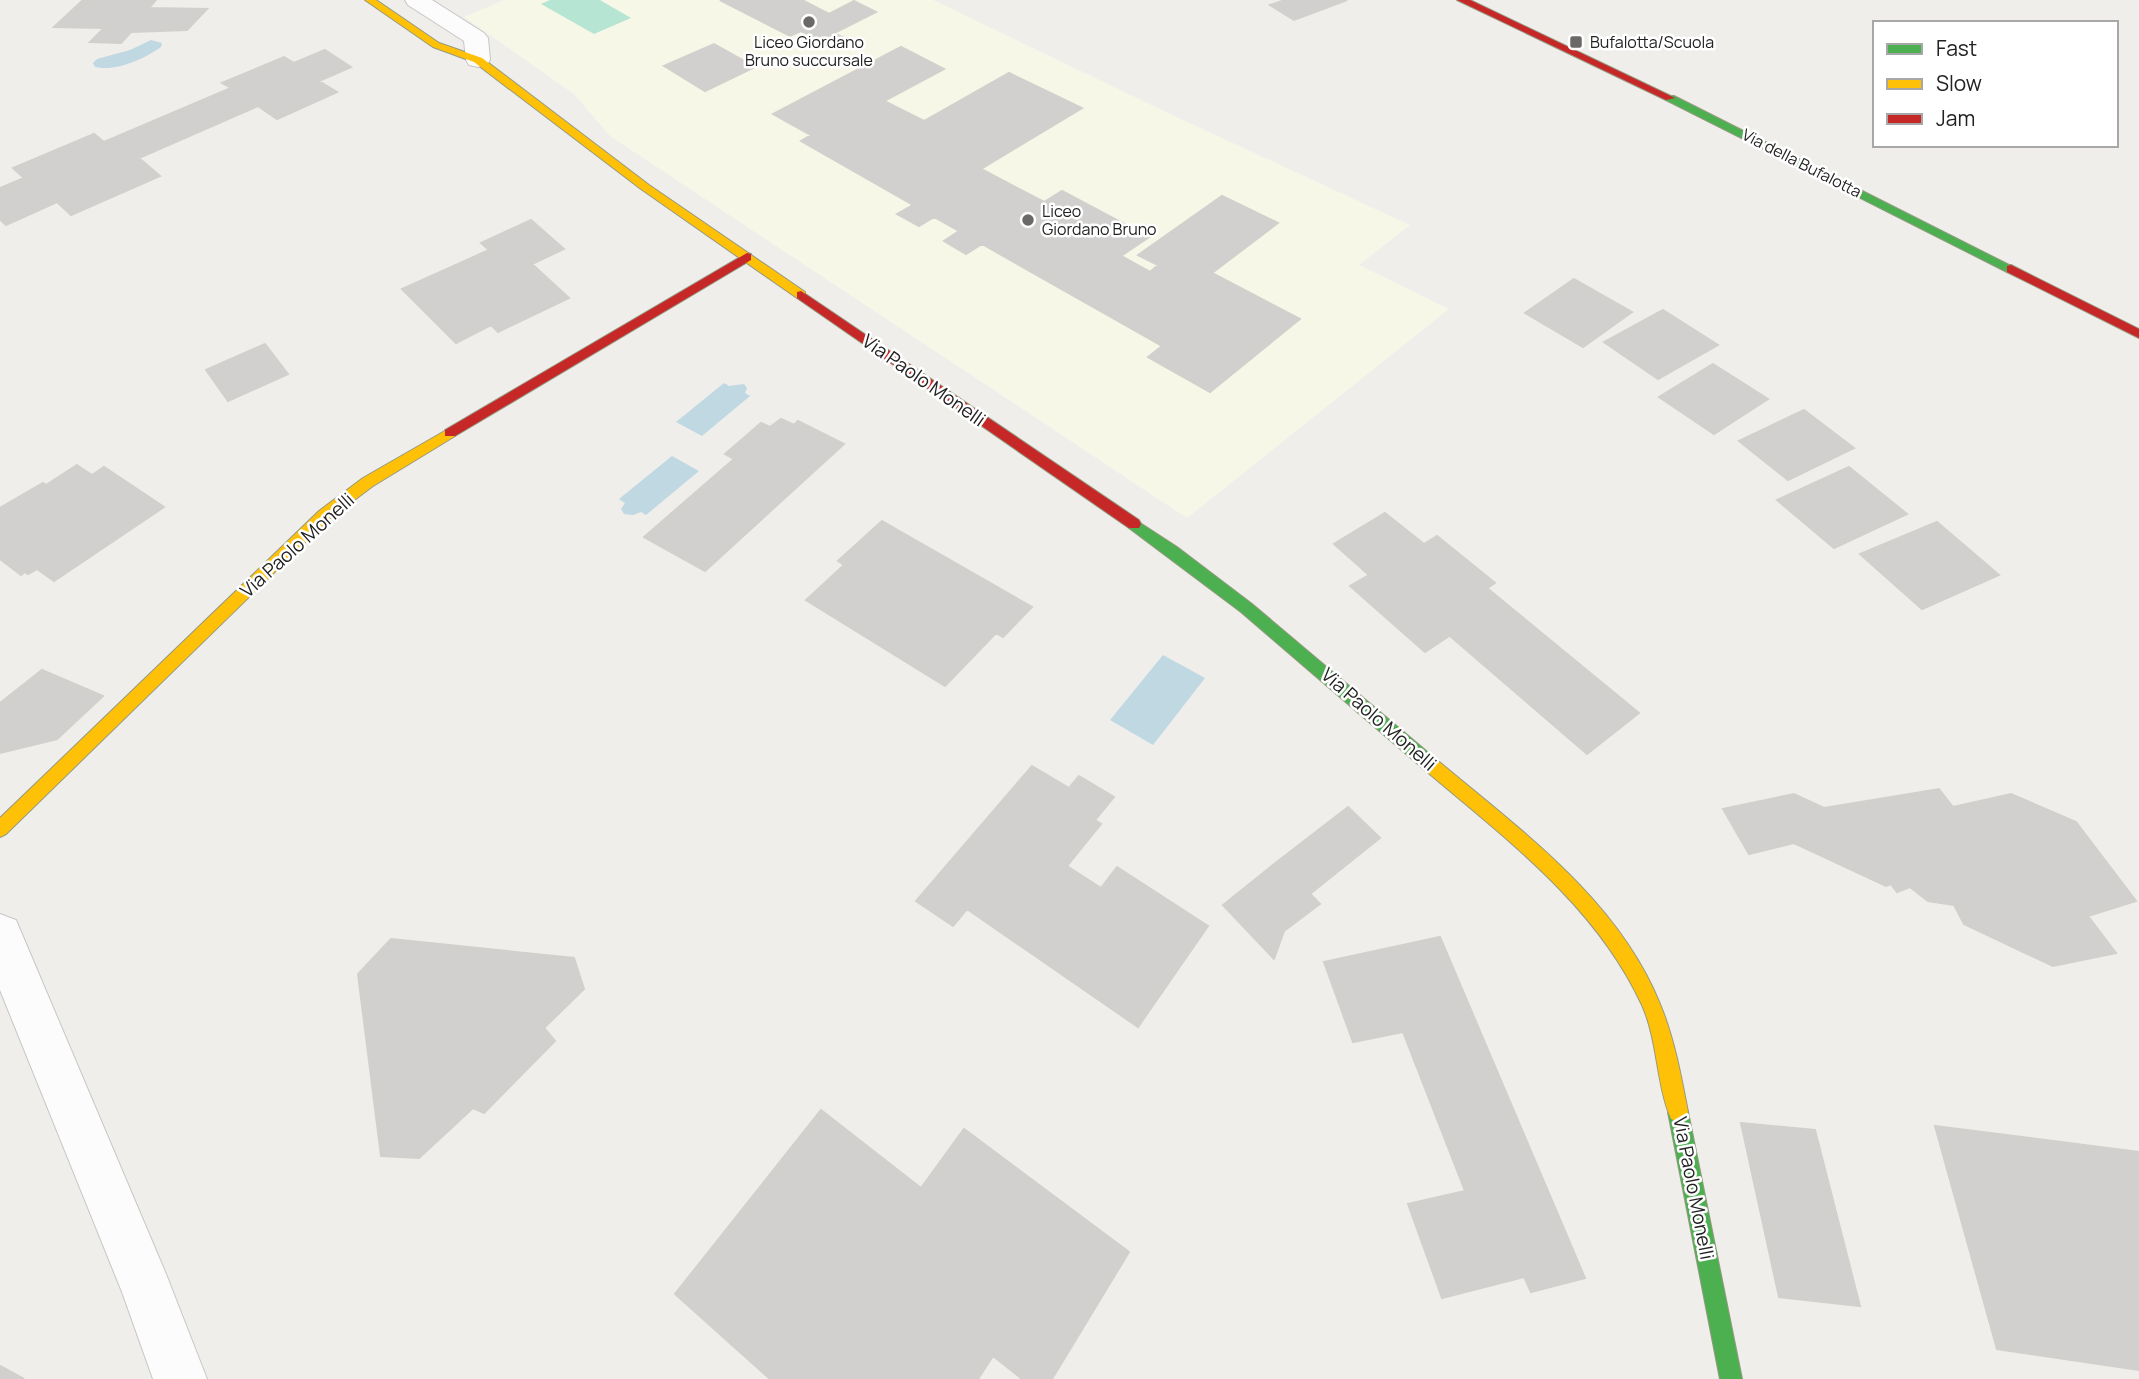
<svg xmlns="http://www.w3.org/2000/svg" width="2139" height="1379" viewBox="0 0 2139 1379" font-family="Manrope,sans-serif">
  <style>
    .education { fill: #f7f7e8 }
    .pitch { fill: #b7e5d4 }
    .water { fill: #bfd8e1 }
    .building { fill: #d2d0ce; stroke: #d2d0cc; stroke-width: 2 }
    .lines { fill: none; stroke-linecap: round; stroke-linejoin: round }
    .street-casing { stroke: #c7c6c5; stroke-width: 2 }
    .fast-casing { stroke: #969a82; stroke-width: 2 }
    .slow-casing { stroke: #969a82; stroke-width: 2 }
    .jam-casing { stroke: #969a82; stroke-width: 2 }
    .street { fill: #fdfcfc; fill-rule: evenodd }
    .fast { fill: #4caf50; fill-rule: evenodd }
    .slow { fill: #ffc107; fill-rule: evenodd }
    .jam { fill: #c62828; fill-rule: evenodd }
    .poi-dot { fill: #6a6968; stroke: #fff; stroke-width: 2.5 }
    .labels { text-anchor: middle; stroke-width: 5; stroke-linejoin: round; paint-order: stroke }
    .far-poi-label { font-size: 16px; fill: #222; stroke: #fff; text-anchor: start }
    .far-street-label { font-size: 16px; fill: #222; stroke: #fff }
    .street-label { font-size: 19px; fill: #222; stroke: #fff }
  </style>
  <rect width="100%" height="100%" fill="#efeeeb"/>
  <path class="education" d="M 504,0 L 933,0 L 1168,113 L 1410,225 L 1359,265 L 1449,309 L 1187,518 L 610,136 L 574,94 L 464,17 Z"/>
  <path class="pitch" d="M 550,0 L 600,0 L 631,18 L 594,34 L 541,4 Z"/>
  <path class="water" d="M 151,40 L 162,43 L 161,47 C 144,59 116,72 95,67 L 93,63 L 97,59 L 130,50 Z
    M 724,383 L 729,386 L 744,384 L 747,388 L 745,393 L 750,396 L 702,436 L 676,422 Z
    M 672,456 L 699,471 L 646,515 L 641,512 L 633,515 L 624,514 L 621,509 L 625,503 L 619,499 Z
    M 1163,655 L 1205,678 L 1153,745 L 1110,720 Z"/>
  <path class="building" d="M 83,0 L 155,1 L 149,8 L 207,9 L 187,30 L 131,32 L 121,43 L 90,42 L 104,28 L 54,27 Z
    M 720,0 L 802,0 L 829,14 L 854,1 L 876,12 L 834,33 L 842,37 L 827,44 L 801,31 L 790,36 Z
    M 1285,0 L 1347,0 L 1294,20 L 1270,5 Z
    M 714,44 L 755,67 L 705,91 L 664,66 Z
    M 901,47 L 944,69 L 884,101 L 924,121 L 1009,73 L 1082,108 L 981,169 L 1044,202 L 1062,191 L 1149,237 L 1121,256 L 1150,272 L 1158,265 L 1138,255 L 1222,196 L 1278,223 L 1212,273 L 1300,319 L 1210,392 L 1148,357 L 1162,346 L 982,244 L 966,254 L 944,241 L 959,231 L 934,217 L 919,226 L 897,214 L 913,205 L 801,141 L 811,135 L 773,114 Z
    M 325,50 L 351,67 L 319,81 L 337,92 L 277,119 L 258,106 L 139,158 L 160,176 L 71,215 L 57,202 L 6,225 L 0,219 L 0,188 L 24,178 L 13,168 L 94,134 L 104,142 L 231,88 L 222,83 L 284,57 L 294,63 Z
    M 531,220 L 564,249 L 532,264 L 569,298 L 498,332 L 491,325 L 456,343 L 402,289 L 489,250 L 481,243 Z
    M 1574,279 L 1632,312 L 1583,347 L 1525,313 Z
    M 1663,310 L 1718,345 L 1658,379 L 1604,342 Z
    M 265,344 L 288,374 L 228,401 L 206,370 Z
    M 1713,364 L 1768,399 L 1714,434 L 1659,397 Z
    M 1804,410 L 1854,448 L 1788,480 L 1739,441 Z
    M 781,419 L 794,425 L 798,421 L 844,444 L 705,571 L 644,537 L 734,459 L 725,454 L 761,423 L 770,427 Z
    M 77,465 L 92,475 L 104,467 L 164,507 L 54,581 L 37,569 L 28,574 L 25,572 L 21,575 L 0,559 L 0,508 L 43,483 L 46,485 Z
    M 1849,467 L 1907,514 L 1834,548 L 1777,500 Z
    M 1385,513 L 1424,544 L 1437,536 L 1495,583 L 1435,623 L 1449,636 L 1425,652 L 1350,586 L 1369,575 L 1334,544 Z
    M 882,521 L 1032,607 L 1003,637 L 996,633 L 945,686 L 806,600 L 844,565 L 838,561 Z
    M 1937,522 L 1999,575 L 1922,609 L 1860,554 Z
    M 1487,588 L 1639,713 L 1587,754 L 1435,623 Z
    M 42,670 L 103,696 L 57,739 L 0,753 L 0,703 Z
    M 1032,766 L 1069,788 L 1079,776 L 1114,797 L 1095,820 L 1101,824 L 1067,866 L 1101,888 L 1117,867 L 1208,926 L 1138,1027 L 967,909 L 953,926 L 916,901 Z
    M 1939,789 L 1953,807 L 2011,794 L 2076,822 L 2136,901 L 2088,916 L 2116,953 L 2053,966 L 1964,924 L 1954,905 L 1928,901 L 1910,887 L 1897,892 L 1891,884 L 1886,886 L 1794,843 L 1749,854 L 1723,809 L 1794,794 L 1824,808 Z
    M 1348,807 L 1380,838 L 1310,894 L 1278,861 Z
    M 1278,861 L 1320,904 L 1284,931 L 1274,959 L 1223,905 Z
    M 1440,937 L 1585,1278 L 1531,1292 L 1524,1277 L 1442,1298 L 1408,1204 L 1465,1191 L 1403,1032 L 1353,1042 L 1324,962 Z
    M 391,939 L 574,958 L 584,989 L 544,1028 L 555,1041 L 484,1113 L 473,1108 L 419,1158 L 381,1156 L 358,974 Z
    M 821,1110 L 921,1188 L 964,1129 L 1129,1252 L 1052,1379 L 1022,1379 L 993,1356 L 978,1379 L 770,1379 L 675,1294 Z
    M 1741,1123 L 1815,1130 L 1860,1306 L 1779,1297 Z
    M 1935,1126 L 2139,1152 L 2139,1370 L 1997,1349 Z
    M 0,1366 L 24,1379 L 0,1379 Z"/>
  <g class="lines">
    <g class="street-casing">
      <path id="street" d="M 405,0 L 432,0 L 484,33 L 488,38 L 490,60 L 487,65 L 478,67 L 469,65 L 466,60 L 464,41 L 408,5 Z
        M 0,914 L 16,920 L 166,1274 L 207,1379 L 153,1379 L 122,1292 L 0,990 Z"/>
    </g>
    <g class="fast-casing">
      <path id="fast" d="M 1666,96 L 1674,96 L 2017,269 L 2015,272 L 2007,272 L 1666,100 Z
        M 1134,519 L 1177,547 L 1252,604 L 1431,755 L 1433,760 L 1431,765 L 1425,767 L 1419,765 L 1241,612 L 1129,528 L 1127,524 Z
        M 1678,1102 L 1685,1105 L 1688,1112 L 1742,1379 L 1720,1379 L 1668,1112 L 1671,1105 Z"/>
    </g>
    <g class="slow-casing">
      <path id="slow" d="M 365,0 L 376,0 L 439,43 L 482,58 L 649,185 L 805,292 L 805,298 L 797,298 L 641,189 L 474,62 L 433,47 Z
        M 450,428 L 457,433 L 455,436 L 373,486 L 329,519 L 6,834 L 0,837 L 0,818 L 319,511 L 363,478 Z
        M 1425,753 L 1431,755 C 1516,827 1617,897 1660,1004 C 1674,1038 1681,1075 1688,1112 L 1685,1119 L 1678,1122 L 1671,1119 C 1656,1083 1658,1041 1642,1005 C 1595,903 1502,836 1419,765 L 1417,760 L 1419,755 Z"/>
    </g>
    <g class="jam-casing">
      <path id="jam" d="M 1457,0 L 1470,0 L 1675,98 L 1666,100 Z
        M 747,253 L 751,254 L 751,260 L 455,436 L 445,436 L 445,430 Z
        M 2011,265 L 2139,329 L 2139,338 L 2007,272 L 2007,266 Z
        M 801,291 L 1139,520 L 1141,524 L 1139,528 L 1129,528 L 797,298 L 797,292 Z"/>
    </g>
    <use href="#street" class="street"/>
    <use href="#fast" class="fast"/>
    <use href="#slow" class="slow"/>
    <use href="#jam" class="jam"/>
  </g>
  <g class="poi-dot">
    <circle cx="809" cy="22" r="7"/>
    <rect x="1569" y="35" width="14" height="14" rx="3.5"/>
    <circle cx="1028" cy="220" r="7"/>
  </g>
  <g class="labels">
    <g class="far-poi-label">
      <text x="809" y="48" text-anchor="middle">Liceo Giordano<tspan x="809" dy="18">Bruno succursale</tspan></text>
      <text x="1590" y="48">Bufalotta/Scuola</text>
      <text x="1042" y="217">Liceo<tspan x="1042" dy="18">Giordano Bruno</tspan></text>
    </g>
    <g class="far-street-label">
      <text transform="translate(1802 163) rotate(27)" y="6">Via della Bufalotta</text>
    </g>
    <g class="street-label">
      <text transform="translate(924 380) rotate(35)" y="7">Via Paolo Monelli</text>
      <text transform="translate(297 545) rotate(-42)" y="7">Via Paolo Monelli</text>
      <text transform="translate(1379 719) rotate(41)" y="7">Via Paolo Monelli</text>
      <text transform="translate(1694 1188) rotate(79)" y="7">Via Paolo Monelli</text>
    </g>
  </g>
  <rect x="1873" y="21" width="245" height="126" fill="#ffffff" stroke="#a7a7a7" stroke-width="2"/>
  <rect x="1887" y="44" width="35" height="10" fill="#4caf50" stroke="#a7a7a7" stroke-width="2"/>
  <text x="1936" y="56" font-size="21" fill="#222222">Fast</text>
  <rect x="1887" y="79" width="35" height="10" fill="#ffc107" stroke="#a7a7a7" stroke-width="2"/>
  <text x="1936" y="91" font-size="21" fill="#222222">Slow</text>
  <rect x="1887" y="114" width="35" height="10" fill="#c62828" stroke="#a7a7a7" stroke-width="2"/>
  <text x="1936" y="126" font-size="21" fill="#222222">Jam</text>
</svg>
